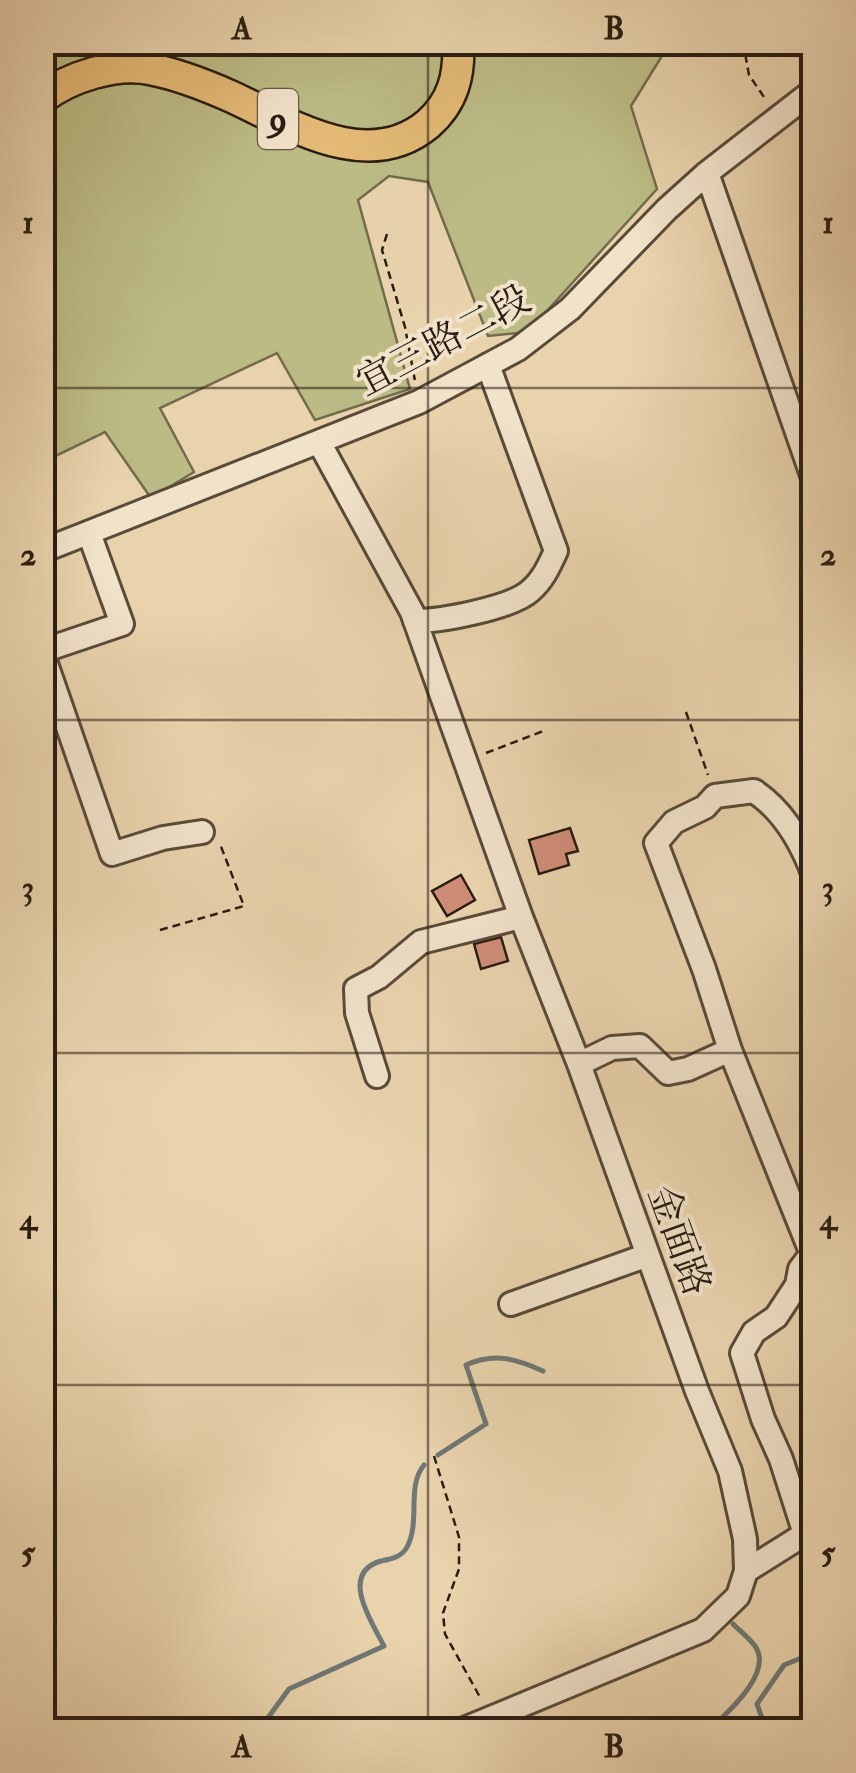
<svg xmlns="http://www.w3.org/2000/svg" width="856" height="1773" viewBox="0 0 856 1773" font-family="'IM FELL Double Pica','Noto Serif TC',serif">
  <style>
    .green { fill: #bcbb85; stroke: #726c4c; stroke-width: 2.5 }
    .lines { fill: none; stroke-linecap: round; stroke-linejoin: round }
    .stream { stroke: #6f7874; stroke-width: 5 }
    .building { fill: #d08d78; stroke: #291c12; stroke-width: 2.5 }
    .minor-casing { stroke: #594a39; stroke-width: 28 }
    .major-casing { stroke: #291c12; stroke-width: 35 }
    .path { stroke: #291c12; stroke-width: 2.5; stroke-dasharray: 8 5; stroke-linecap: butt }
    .minor { stroke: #f1e2ca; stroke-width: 22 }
    .major { stroke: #e4ba76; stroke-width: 30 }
    .grid { fill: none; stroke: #291c12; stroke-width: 2.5; stroke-opacity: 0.55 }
    .labels { text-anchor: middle; stroke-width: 8; stroke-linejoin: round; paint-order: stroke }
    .shield { fill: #f1e2ca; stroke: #655749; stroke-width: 2.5 }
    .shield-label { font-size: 35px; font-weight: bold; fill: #291c12 }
    .street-label { font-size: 38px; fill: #291c12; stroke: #f1e2ca }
    .neatline { fill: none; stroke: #291c12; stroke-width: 4 }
    .grid-label { font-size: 32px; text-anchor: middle; font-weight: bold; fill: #291c12 }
  </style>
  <rect width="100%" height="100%" fill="#e9d3ad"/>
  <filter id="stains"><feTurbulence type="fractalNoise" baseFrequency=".002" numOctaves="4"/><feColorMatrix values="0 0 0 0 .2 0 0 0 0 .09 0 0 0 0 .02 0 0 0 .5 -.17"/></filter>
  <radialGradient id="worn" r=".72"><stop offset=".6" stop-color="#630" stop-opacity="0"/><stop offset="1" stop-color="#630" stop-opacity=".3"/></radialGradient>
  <path class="green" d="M 43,43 L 670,43 L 631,106 L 657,189 L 528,332 L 488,336 L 428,182 L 389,176 L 358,200 L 410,389 L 315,420 L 277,353 L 160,408 L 194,472 L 151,498 L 105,432 L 43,462 Z"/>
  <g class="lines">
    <path class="stream" d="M 42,747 L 60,731
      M 438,1455 L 486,1424 L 466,1365 C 495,1352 516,1359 543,1371
      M 259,1730 L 289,1689 L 384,1646 C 371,1621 339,1573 381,1561 C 391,1559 402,1557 407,1547 C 421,1521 406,1487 424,1465
      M 709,1730 C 726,1714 774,1673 755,1646 C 749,1638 740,1631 733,1624
      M 766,1730 L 757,1704 L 784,1665 L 814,1653"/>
  </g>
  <path class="building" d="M 570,828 L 578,851 L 566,854 L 569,865 L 539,874 L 529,840 Z
    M 461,875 L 475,900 L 447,916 L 432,891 Z
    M 501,937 L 508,961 L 481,969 L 474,944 Z"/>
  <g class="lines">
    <g class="minor-casing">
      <path id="minor" d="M 707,173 L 814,481
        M 319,442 L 412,612 L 521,917 L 579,1064 L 697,1391 L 730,1471 L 745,1539 L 746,1571 L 738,1596 L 703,1630 L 462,1730
        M 42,551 L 419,402 L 518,349 L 570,309 L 667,209 L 707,173 L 814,90
        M 415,621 C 441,621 511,608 530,591 C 543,580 549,566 556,551 L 488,365
        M 42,651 L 122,624 L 89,533
        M 42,652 L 112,854 L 163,838 L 202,832
        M 579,1064 L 612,1048 L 640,1046 L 668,1073 L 688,1069 L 730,1050
        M 377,1076 L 357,1013 L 356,989 L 379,977 L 421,942 L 521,917
        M 811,1252 L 730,1050 L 704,969 L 656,843 L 674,822 L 705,807 L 715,796 L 754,791 C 784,811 802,843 814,876
        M 511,1304 L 648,1255
        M 746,1571 L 805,1534 L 781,1459 L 763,1419 L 742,1353 L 754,1332 L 776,1317 L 797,1285 L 800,1269 L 814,1251"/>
    </g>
    <g class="major-casing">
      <path id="major" d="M 42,98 C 69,77 116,62 150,69 C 177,74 205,85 230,96 C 289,123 367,175 428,124 C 453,102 460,75 458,42"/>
    </g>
    <path class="path" d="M 743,42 L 749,75 L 766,100
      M 387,234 L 382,250 L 405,327 L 415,381
      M 686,712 L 708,775
      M 486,753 L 546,730
      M 160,930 L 244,906 L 220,844
      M 434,1456 L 459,1537 L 459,1569 L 443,1613 L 445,1634 L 481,1699"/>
    <use href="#minor" class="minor"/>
    <use href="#major" class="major"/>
  </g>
  <path class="grid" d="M 428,42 L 428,1730M 42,388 L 814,388M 42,720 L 814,720M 42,1053 L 814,1053M 42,1385 L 814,1385"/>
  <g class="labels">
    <rect class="shield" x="258" y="89" width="40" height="60" rx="8"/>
    <g class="shield-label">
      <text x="278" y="131">9</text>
    </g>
    <g class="street-label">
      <text transform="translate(443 340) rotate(-28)" y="13">宜三路二段</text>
      <text transform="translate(680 1240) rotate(70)" y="13">金面路</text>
    </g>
  </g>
  <rect width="856" height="1773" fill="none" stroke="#e9d3ad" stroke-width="110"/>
  <rect x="55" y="55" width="746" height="1663" class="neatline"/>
  <g class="grid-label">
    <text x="242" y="39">A</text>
    <text x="614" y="39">B</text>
    <text x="28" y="233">1</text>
    <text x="828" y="233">1</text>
    <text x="28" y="565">2</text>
    <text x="828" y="565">2</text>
    <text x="28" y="898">3</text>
    <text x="828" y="898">3</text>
    <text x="28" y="1230">4</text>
    <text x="828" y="1230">4</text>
    <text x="28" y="1563">5</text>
    <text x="828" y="1563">5</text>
    <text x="242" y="1757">A</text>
    <text x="614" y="1757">B</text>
  </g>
  <rect width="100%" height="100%" filter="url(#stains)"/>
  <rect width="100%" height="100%" fill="url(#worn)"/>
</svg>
